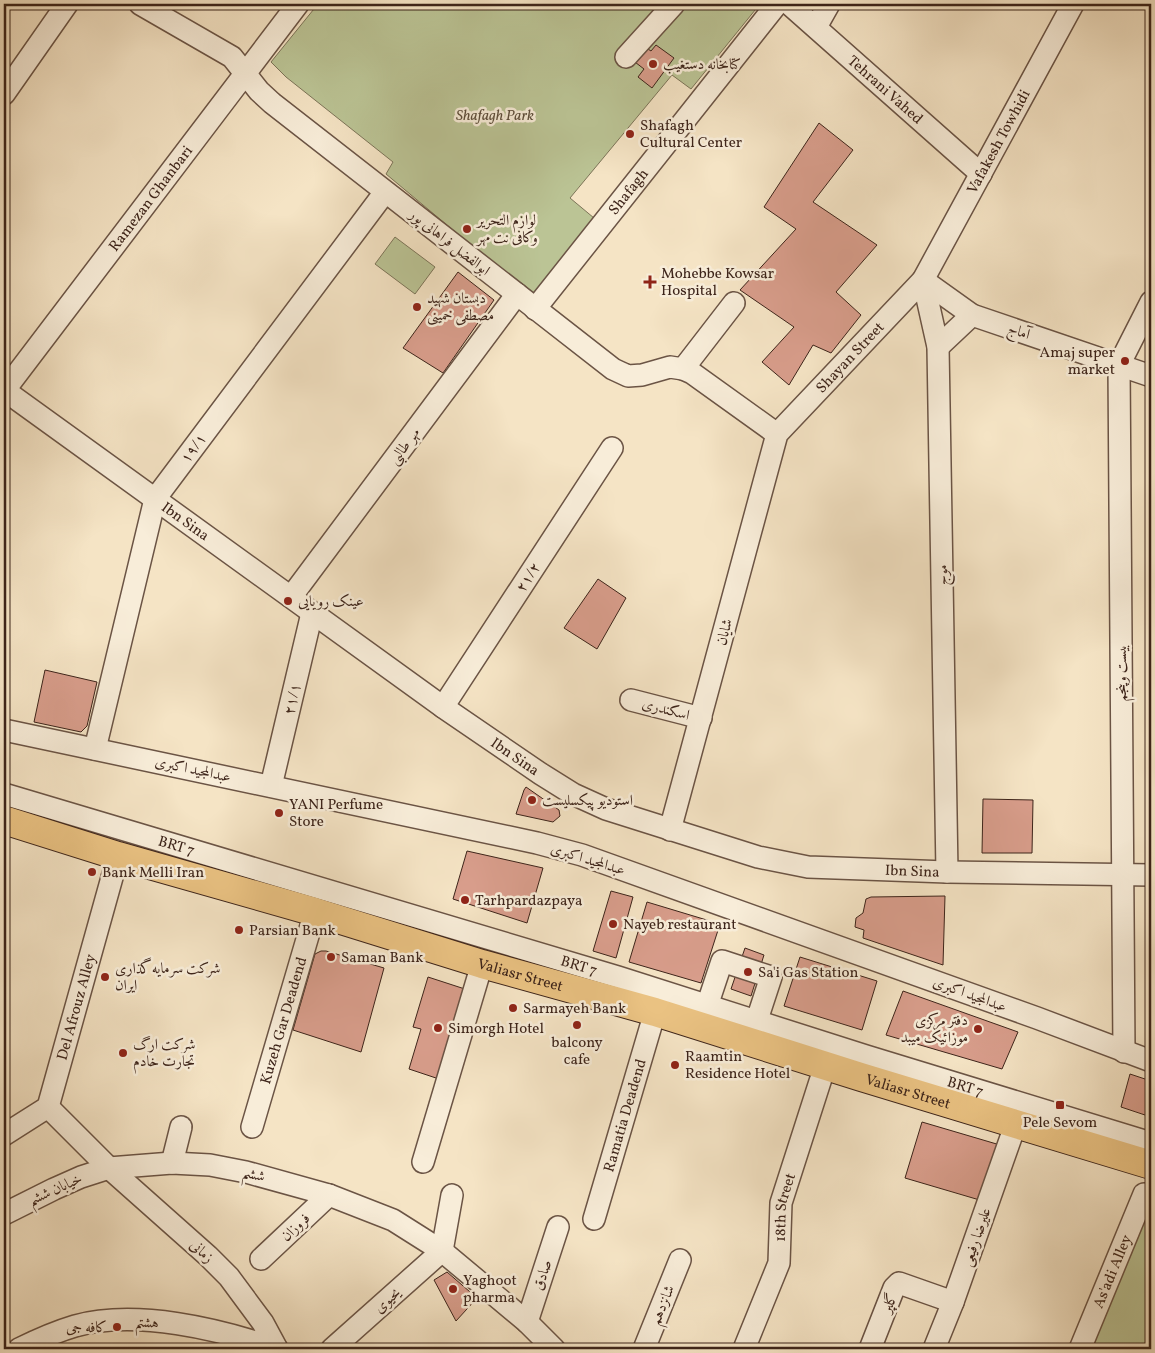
<svg xmlns="http://www.w3.org/2000/svg" width="1155" height="1353" viewBox="0 0 1155 1353" font-family="Vollkorn,Amiri,serif">
  <style>
    .green { fill: #bbc495; stroke: #7c7458 }
    .building { fill: #d89d8b; stroke: #3d241a }
    .lines { fill: none; stroke-linecap: round; stroke-linejoin: round }
    .minor-casing { stroke: #6b5445; stroke-width: 24 }
    .major-casing { stroke: #3d241a; stroke-width: 30 }
    .minor { stroke: #f8edd9; stroke-width: 21 }
    .major { stroke: #eac282; stroke-width: 28 }
    .poi-dot { fill: #8f2418; stroke: #f8edd9; stroke-width: 2 }
    .labels { text-anchor: middle; stroke-width: 5; stroke-linejoin: round; paint-order: stroke }
    .poi-label { font-size: 15px; fill: #3d241a; stroke: #f8edd9; text-anchor: start }
    .street-label { font-size: 15px; fill: #3d241a; stroke: #f8edd9 }
    .park-label { font-size: 15px; font-style: italic; fill: #5c4c39; stroke: #f8edd9 }
  </style>
  <rect width="100%" height="100%" fill="#f5e4c5"/>
  <filter id="stains"><feTurbulence type="fractalNoise" baseFrequency=".004" numOctaves="4"/><feColorMatrix values="0 0 0 0 .2 0 0 0 0 .09 0 0 0 0 .02 0 0 0 .5 -.17"/></filter>
  <radialGradient id="worn" r=".72"><stop offset=".6" stop-color="#630" stop-opacity="0"/><stop offset="1" stop-color="#630" stop-opacity=".3"/></radialGradient>
  <path class="green" d="M 318,4 L 760,4 L 691,89 L 672,75 L 570,198 L 594,218 L 533,297 L 386,174 L 393,162 L 286,77 L 271,62 Z
    M 395,237 L 435,267 L 415,294 L 375,264 Z
    M 1151,1205 L 1151,1349 L 1087,1349 L 1145,1209 Z"/>
  <path class="building" d="M 642,45 L 651,51 L 656,45 L 674,58 L 652,88 L 638,77 L 644,69 L 631,59 Z
    M 819,123 L 853,150 L 813,202 L 877,245 L 836,292 L 861,315 L 831,353 L 813,345 L 789,385 L 762,362 L 794,327 L 740,290 L 796,229 L 764,207 Z
    M 458,272 L 494,300 L 443,373 L 403,348 Z
    M 598,579 L 626,598 L 597,649 L 564,628 Z
    M 45,670 L 97,682 L 87,726 L 81,732 L 34,722 Z
    M 526,787 L 559,810 L 560,816 L 553,822 L 516,814 L 524,790 Z
    M 983,799 L 1033,800 L 1032,853 L 982,853 Z
    M 467,851 L 543,868 L 527,923 L 453,899 Z
    M 611,891 L 633,897 L 616,958 L 593,951 Z
    M 945,896 L 943,965 L 863,938 L 864,930 L 855,927 L 856,918 L 863,913 L 866,899 L 871,897 Z
    M 647,902 L 720,924 L 701,983 L 629,962 Z
    M 745,948 L 764,955 L 751,996 L 731,989 Z
    M 321,951 L 326,951 L 384,968 L 361,1052 L 293,1030 L 315,954 Z
    M 800,957 L 877,981 L 862,1030 L 784,1006 Z
    M 428,977 L 471,991 L 442,1080 L 409,1069 L 421,1029 L 413,1027 Z
    M 903,991 L 1018,1032 L 1002,1069 L 886,1035 Z
    M 1130,1074 L 1151,1081 L 1151,1117 L 1121,1107 Z
    M 922,1122 L 1000,1145 L 983,1201 L 905,1178 Z
    M 447,1272 L 477,1298 L 456,1321 L 434,1280 Z"/>
  <g class="lines">
    <g class="minor-casing">
      <g id="minor">
        <path d="M 140,4 L 232,57 L 259,91 L 272,103 L 613,369 L 628,376 L 642,375 L 670,367 L 683,369 L 692,373 L 777,434"/>
        <path id="s1" d="M 789,4 L 981,174"/>
        <path d="M 816,27 L 829,4"/>
        <path d="M 626,57 L 674,4"/>
        <path d="M 4,94 L 67,4"/>
        <path d="M 923,280 L 938,347 L 947,872"/>
        <path d="M 923,280 L 972,315 L 1151,376"/>
        <path id="s2" d="M 535,309 L 777,4"/>
        <path d="M 938,347 L 972,315"/>
        <path d="M 683,369 L 734,303"/>
        <path id="s3" d="M 4,390 L 443,707 L 541,774 L 573,794 L 606,809 L 758,857 L 808,867 L 947,872 L 1151,875"/>
        <path id="s4" d="M 4,391 L 298,4"/>
        <path d="M 291,597 L 517,294"/>
        <path d="M 631,700 L 701,718"/>
        <path d="M 443,707 L 612,448"/>
        <path d="M 4,730 L 537,843 L 582,855 L 1037,1018 L 1151,1061"/>
        <path d="M 95,749 L 155,499 L 385,192"/>
        <path d="M 271,786 L 312,613"/>
        <path id="s5" d="M 4,794 L 618,977 L 866,1056 L 1151,1143"/>
        <path id="s6" d="M 670,830 L 777,434 L 923,280 L 1073,4"/>
        <path d="M 703,1018 L 722,961 L 771,977 L 752,1035"/>
        <path d="M 1124,1052 L 1119,365 L 1151,302"/>
        <path d="M 48,1107 L 109,1168 L 208,1256 L 229,1277 L 263,1323 L 277,1349"/>
        <path id="s7" d="M 252,1127 L 315,912"/>
        <path id="s8" d="M 4,1135 L 48,1107 L 118,856"/>
        <path d="M 423,1162 L 482,964"/>
        <path d="M 172,1163 L 181,1127"/>
        <path d="M 4,1214 L 54,1189 L 81,1177 L 109,1168 L 172,1163 L 210,1165 L 246,1172 L 329,1195 L 393,1220 L 442,1251 L 527,1322 L 554,1349"/>
        <path id="s9" d="M 594,1219 L 655,1012"/>
        <path d="M 261,1259 L 329,1195"/>
        <path d="M 527,1322 L 558,1227"/>
        <path d="M 19,1349 C 37,1340 55,1332 75,1326 C 136,1309 219,1329 277,1349"/>
        <path d="M 332,1349 L 442,1251 L 452,1195"/>
        <path d="M 644,1349 L 680,1260"/>
        <path id="s10" d="M 744,1349 L 779,1263 L 781,1203 L 825,1066"/>
        <path d="M 870,1349 L 894,1288 L 899,1283 L 953,1302"/>
        <path d="M 934,1349 L 953,1302 L 1016,1123"/>
        <path id="s11" d="M 1080,1349 L 1144,1194"/>
      </g>
    </g>
    <g class="major-casing">
      <g id="major">
        <path id="s12" d="M 4,820 L 118,856 L 315,912 L 482,964 L 655,1012 L 861,1077 L 1151,1165"/>
      </g>
    </g>
    <use href="#minor" class="minor"/>
    <use href="#major" class="major"/>
  </g>
  <g class="poi-dot">
    <circle cx="653" cy="64" r="5"/>
    <circle cx="630" cy="134" r="5"/>
    <circle cx="467" cy="229" r="5"/>
    <path d="M647.5 274.5h5v5h5v5h-5v5h-5v-5h-5v-5h5z"/>
    <circle cx="417" cy="307" r="5"/>
    <circle cx="1125" cy="361" r="5"/>
    <circle cx="288" cy="601" r="5"/>
    <circle cx="532" cy="800" r="5"/>
    <circle cx="279" cy="813" r="5"/>
    <circle cx="92" cy="872" r="5"/>
    <circle cx="465" cy="900" r="5"/>
    <circle cx="613" cy="924" r="5"/>
    <circle cx="239" cy="930" r="5"/>
    <circle cx="331" cy="957" r="5"/>
    <circle cx="748" cy="972" r="5"/>
    <circle cx="105" cy="977" r="5"/>
    <circle cx="513" cy="1008" r="5"/>
    <circle cx="577" cy="1025" r="5"/>
    <circle cx="438" cy="1028" r="5"/>
    <circle cx="978" cy="1029" r="5"/>
    <circle cx="123" cy="1053" r="5"/>
    <circle cx="675" cy="1065" r="5"/>
    <rect x="1055" y="1100" width="10" height="10" rx="2.5"/>
    <circle cx="453" cy="1289" r="5"/>
    <circle cx="117" cy="1327" r="5"/>
  </g>
  <g class="labels">
    <g class="poi-label">
      <text x="663" y="69">کتابخانه دستغیب</text>
      <text x="640" y="130">Shafagh<tspan x="640" dy="17">Cultural Center</tspan></text>
      <text x="477" y="225">لوازم التحریر<tspan x="477" dy="17">وکافی نت مهر</tspan></text>
      <text x="661" y="278">Mohebbe Kowsar<tspan x="661" dy="17">Hospital</tspan></text>
      <text x="427" y="303">دبستان شهید<tspan x="427" dy="17">مصطفی خمینی</tspan></text>
      <text x="1115" y="357" text-anchor="end">Amaj super<tspan x="1115" dy="17">market</tspan></text>
      <text x="298" y="606">عینک رویایی</text>
      <text x="542" y="805">استودیو پیکسلیست</text>
      <text x="289" y="809">YANI Perfume<tspan x="289" dy="17">Store</tspan></text>
      <text x="102" y="877">Bank Melli Iran</text>
      <text x="475" y="905">Tarhpardazpaya</text>
      <text x="623" y="929">Nayeb restaurant</text>
      <text x="249" y="935">Parsian Bank</text>
      <text x="341" y="962">Saman Bank</text>
      <text x="115" y="973">شركت سرمايه‌گذاری<tspan x="115" dy="17">ايران</tspan></text>
      <text x="758" y="977">Sa'i Gas Station</text>
      <text x="523" y="1013">Sarmayeh Bank</text>
      <text x="968" y="1025" text-anchor="end">دفتر مرکزی<tspan x="968" dy="17">موزائیک میبد</tspan></text>
      <text x="448" y="1033">Simorgh Hotel</text>
      <text x="577" y="1047" text-anchor="middle">balcony<tspan x="577" dy="17">cafe</tspan></text>
      <text x="133" y="1049">شرکت ارگ<tspan x="133" dy="17">تجارت خادم</tspan></text>
      <text x="685" y="1061">Raamtin<tspan x="685" dy="17">Residence Hotel</tspan></text>
      <text x="1060" y="1127" text-anchor="middle">Pele Sevom</text>
      <text x="463" y="1285">Yaghoot<tspan x="463" dy="17">pharma</tspan></text>
      <text x="107" y="1332" text-anchor="end">کافه جی</text>
    </g>
    <g class="street-label">
      <text dy="5" stroke="none"><textPath href="#s1" startOffset="129">Tehrani Vahed</textPath></text>
      <text dy="5" stroke="none"><textPath href="#s6" startOffset="780">Vafakesh Towhidi</textPath></text>
      <text dy="5" stroke="none"><textPath href="#s2" startOffset="150">Shafagh</textPath></text>
      <text dy="5" stroke="none"><textPath href="#s4" startOffset="242">Ramezan Ghanbari</textPath></text>
      <text transform="translate(450 242) rotate(38)" y="5">ابوالفضل فراهانی پور</text>
      <text transform="translate(1019 331) rotate(19)" y="5">آماج</text>
      <text dy="5" stroke="none"><textPath href="#s6" startOffset="516">Shayan Street</textPath></text>
      <text transform="translate(404 446) rotate(-53)" y="5">مهر طالبی</text>
      <text transform="translate(193 448) rotate(-53)" y="5">۱۹/۱</text>
      <text dy="5" stroke="none"><textPath href="#s3" startOffset="224">Ibn Sina</textPath></text>
      <text transform="translate(942 575) rotate(-91)" y="5">موج</text>
      <text transform="translate(528 577) rotate(-57)" y="5">۲۱/۲</text>
      <text transform="translate(724 632) rotate(-75)" y="5">شایان</text>
      <text transform="translate(1121 673) rotate(-90)" y="5">بیست وپنجم</text>
      <text transform="translate(292 699) rotate(-77)" y="5">۲۱/۱</text>
      <text transform="translate(666 709) rotate(15)" y="5">اسکندری</text>
      <text dy="5" stroke="none"><textPath href="#s3" startOffset="629">Ibn Sina</textPath></text>
      <text transform="translate(193 769) rotate(12)" y="5">عبدالمجید اکبری</text>
      <text dy="5" stroke="none"><textPath href="#s5" startOffset="180">BRT 7</textPath></text>
      <text transform="translate(588 859) rotate(17)" y="5">عبدالمجید اکبری</text>
      <text dy="5" stroke="none"><textPath href="#s3" startOffset="1049">Ibn Sina</textPath></text>
      <text dy="5" stroke="none"><textPath href="#s5" startOffset="600">BRT 7</textPath></text>
      <text dy="5" stroke="none"><textPath href="#s12" startOffset="539">Valiasr Street</textPath></text>
      <text transform="translate(970 994) rotate(20)" y="5">عبدالمجید اکبری</text>
      <text dy="5" stroke="none"><textPath href="#s8" startOffset="156">Del Afrouz Alley</textPath></text>
      <text dy="5" stroke="none"><textPath href="#s7" startOffset="111">Kuzeh Gar Deadend</textPath></text>
      <text dy="5" stroke="none"><textPath href="#s5" startOffset="1005">BRT 7</textPath></text>
      <text dy="5" stroke="none"><textPath href="#s12" startOffset="944">Valiasr Street</textPath></text>
      <text dy="5" stroke="none"><textPath href="#s9" startOffset="108">Ramatia Deadend</textPath></text>
      <text transform="translate(254 1174) rotate(14)" y="5">ششم</text>
      <text transform="translate(55 1189) rotate(-24)" y="5">خیابان ششم</text>
      <text dy="5" stroke="none"><textPath href="#s10" startOffset="149">18th Street</textPath></text>
      <text transform="translate(295 1227) rotate(-43)" y="5">فروزان</text>
      <text transform="translate(976 1237) rotate(-71)" y="5">علیرضا رفیعی</text>
      <text transform="translate(202 1251) rotate(43)" y="5">زمانی</text>
      <text dy="5" stroke="none"><textPath href="#s11" startOffset="84">As'adi Alley</textPath></text>
      <text transform="translate(542 1275) rotate(-72)" y="5">صادق</text>
      <text transform="translate(387 1300) rotate(-42)" y="5">یحیوی</text>
      <text transform="translate(889 1303) rotate(-68)" y="5">گلپر</text>
      <text transform="translate(662 1305) rotate(-68)" y="5">شانزدهم</text>
      <text transform="translate(147 1322) rotate(4)" y="5">هشتم</text>
    </g>
    <g class="park-label">
      <text x="495" y="120">Shafagh Park</text>
    </g>
  </g>
  <rect width="1155" height="1353" fill="none" stroke="#f5e4c5" stroke-width="20"/>
  <rect x="5" y="5" width="1145" height="1343" fill="none" stroke="#3d241a" stroke-width="2.5"/>
  <rect x="10" y="10" width="1135" height="1333" fill="none" stroke="#3d241a"/>
  <rect width="100%" height="100%" filter="url(#stains)"/>
  <rect width="100%" height="100%" fill="url(#worn)"/>
</svg>
